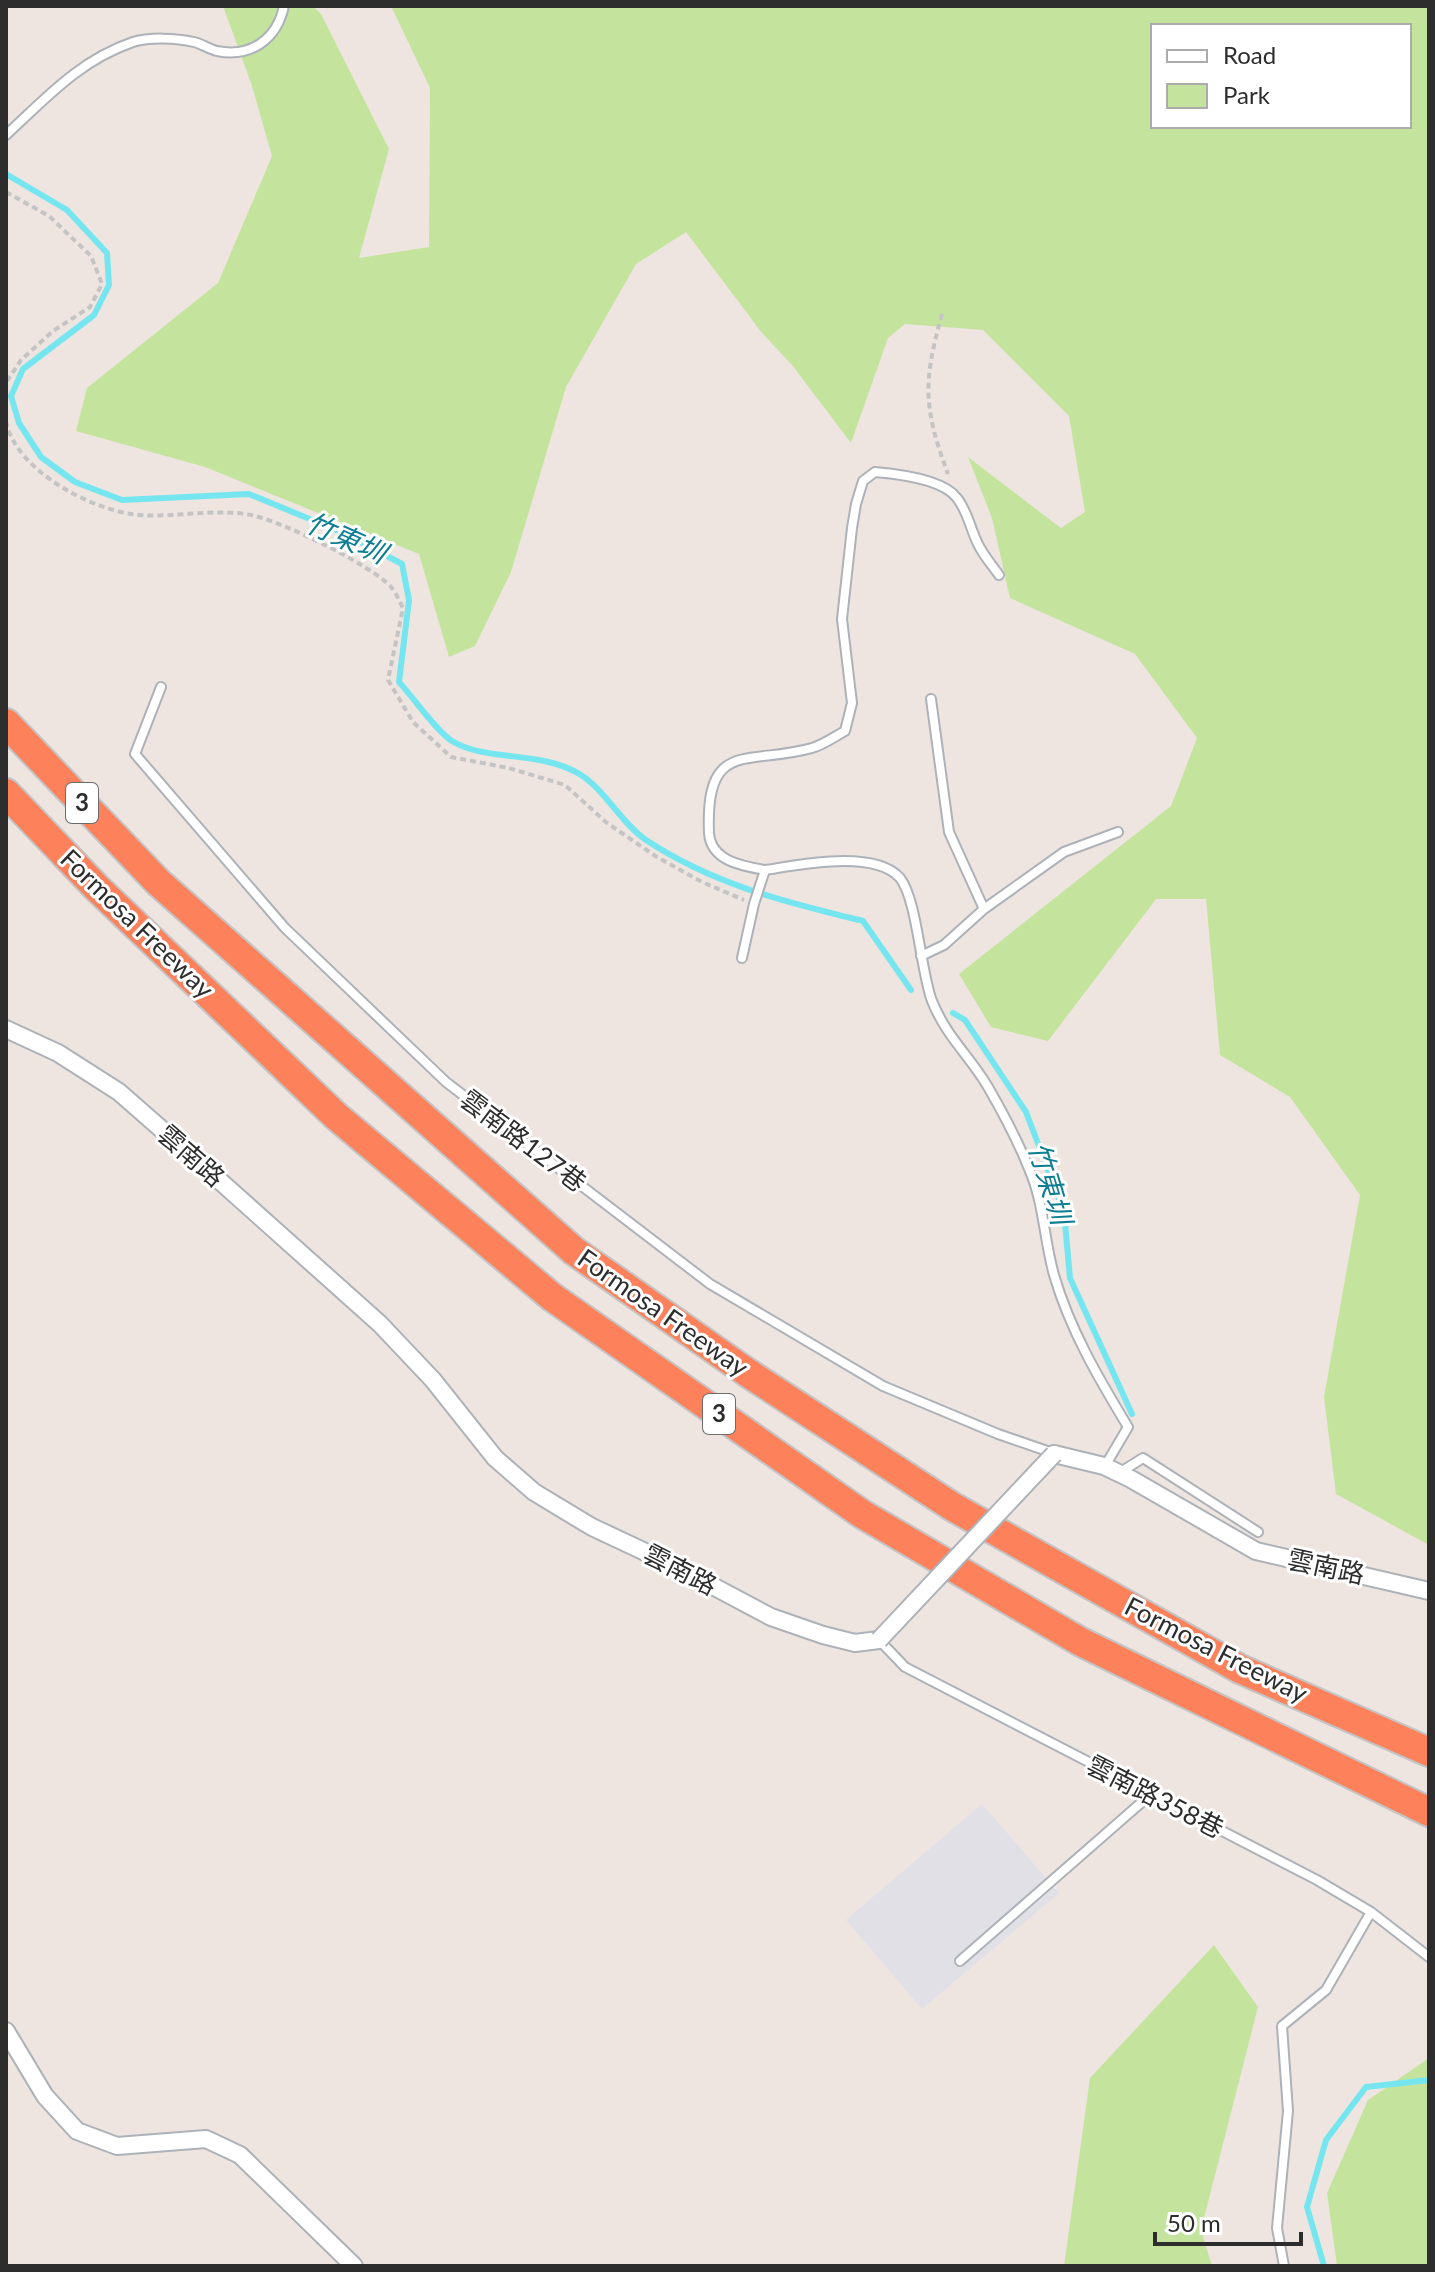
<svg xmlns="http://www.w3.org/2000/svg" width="1435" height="2272" viewBox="0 0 1435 2272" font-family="Lato,'Noto Sans TC',sans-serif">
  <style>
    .industrial { fill: #e1e0e7 }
    .green { fill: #c4e49e; fill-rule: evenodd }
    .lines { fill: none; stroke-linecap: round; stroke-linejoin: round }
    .stream { stroke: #75e6ef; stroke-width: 6 }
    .lane-casing { stroke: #adb2b9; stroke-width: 12 }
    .street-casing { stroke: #adb2b9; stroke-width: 20 }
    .highway-casing { stroke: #c4c4c4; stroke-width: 32 }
    .path { stroke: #c4c4c4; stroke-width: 4; stroke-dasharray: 6 4; stroke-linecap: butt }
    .lane { stroke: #fff; stroke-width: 8 }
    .street { stroke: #fff; stroke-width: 16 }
    .highway { stroke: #fd825c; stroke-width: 28 }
    .street-bridge-casing { stroke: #adb2b9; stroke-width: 20; stroke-linecap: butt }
    .street-bridge { stroke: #fff; stroke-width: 16 }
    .labels { text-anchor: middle; stroke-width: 6; stroke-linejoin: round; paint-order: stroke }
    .shield { fill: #fff; stroke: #6c6c6c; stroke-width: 2 }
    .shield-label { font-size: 24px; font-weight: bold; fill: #2d2d2d }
    .street-label { font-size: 26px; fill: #2d2d2d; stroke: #fff }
    .water-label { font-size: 28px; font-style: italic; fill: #0e7f92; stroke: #fff }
  </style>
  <rect width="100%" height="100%" fill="#eee5e0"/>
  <path class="industrial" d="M 982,1804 L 1059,1893 L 922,2009 L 846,1920 Z"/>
  <path class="green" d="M 223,6 L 313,6 L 321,14 L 389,149 L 359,258 L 429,247 L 430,88 L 391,6 L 1429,6 L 1429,1545 L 1336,1494 L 1324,1397 L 1360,1195 L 1290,1097 L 1220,1055 L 1206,899 L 1156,899 L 1048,1041 L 991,1027 L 959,974 L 1171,806 L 1197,738 L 1135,654 L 1010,598 L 992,518 L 968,457 L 1061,528 L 1085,512 L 1069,416 L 983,330 L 905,324 L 888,338 L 851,443 L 792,365 L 762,333 L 686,232 L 636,264 L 566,387 L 511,572 L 475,646 L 449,657 L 419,554 L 205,467 L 76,431 L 87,388 L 218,283 L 272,156 L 252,86 ZM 1153,26 L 1409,26 L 1409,126 L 1153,126 Z
    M 1214,1945 L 1258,2007 L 1201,2230 L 1212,2266 L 1064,2266 L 1090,2078 Z
    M 1429,2058 L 1429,2266 L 1337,2266 L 1327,2193 L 1368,2100 Z"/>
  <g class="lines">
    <path class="stream" d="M 6,174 L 67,210 L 107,253 L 109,285 L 94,315 L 23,369 L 11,396 L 19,423 L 41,457 L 75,482 L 122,500 L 249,494 L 346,534 L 402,564 L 409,600 L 399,682 C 412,696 437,732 452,741 C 486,762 542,750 581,775 C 606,791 621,823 646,840 C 714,885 786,902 863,921 L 911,990
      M 953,1013 L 965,1020 L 1026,1112 L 1064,1212 L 1070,1278 L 1132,1414
      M 1324,2266 L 1307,2207 L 1326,2140 L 1366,2087 L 1429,2080"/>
    <g class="lane-casing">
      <path id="lane" d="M 6,135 C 46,98 80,60 133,42 C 150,37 176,38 194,42 C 202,44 209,49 217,51 C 251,58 277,39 284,6
        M 161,687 L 135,754 L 285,928 L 446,1082 L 710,1284 L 883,1386 L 998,1434 L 1053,1453
        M 931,699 L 949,832 L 984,909
        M 765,870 C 742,866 711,861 709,833 C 705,738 748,766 812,748 C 823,745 834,737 845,731 L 852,703 L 842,619 L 852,528 L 856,504 L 863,481 L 875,472 C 898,474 943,479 957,498 C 968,512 970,528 978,544 C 983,555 992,565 999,575
        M 921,956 L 944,945 L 984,909 L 1064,852 L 1118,832
        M 742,958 L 754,904 L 765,870 C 799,865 874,849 900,878 C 917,899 921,973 932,1001 C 947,1038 970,1056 988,1087 C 1003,1113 1018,1141 1029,1169 C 1044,1203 1044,1240 1054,1275 C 1070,1330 1099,1379 1128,1427 L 1105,1466
        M 1119,1473 L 1143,1458 L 1258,1532
        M 879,1640 L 905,1667 L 1317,1880 L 1371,1912 L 1429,1957
        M 960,1961 L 1150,1795
        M 1284,2266 L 1277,2228 L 1288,2111 L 1282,2026 L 1326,1990 L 1371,1912"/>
    </g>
    <g class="street-casing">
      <path id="street" d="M 6,1029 L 58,1053 L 119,1092 L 192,1156 L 380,1324 L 433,1380 L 495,1458 L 534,1492 L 592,1527 L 675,1566 L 771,1617 L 823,1635 L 855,1643 L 879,1640
        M 1054,1454 L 1104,1466 L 1131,1479 L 1256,1551 L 1429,1591
        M 6,2031 L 45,2096 L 77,2131 L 117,2146 L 206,2139 L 240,2155 L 354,2266"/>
    </g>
    <g class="highway-casing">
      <path id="highway" d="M 6,723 L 158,882 L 574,1251 L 748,1373 L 953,1507 L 1240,1669 L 1429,1752
        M 6,793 L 97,888 L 336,1116 L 552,1297 L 862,1514 L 1081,1642 L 1429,1812"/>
    </g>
    <path class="path" d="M 6,192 L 49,216 L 91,256 L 102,284 L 90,307 L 53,331 L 21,360 L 7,381 L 6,387
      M 942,314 C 923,382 923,407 948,474
      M 6,421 C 15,470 92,511 139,515 C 177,518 218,507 255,516 C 285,523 371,565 391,587 C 396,592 399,601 403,608 L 388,680 L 413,722 L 451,757 L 509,768 L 565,785 L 607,823 L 657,857 L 702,882 L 744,900"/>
    <use href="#lane" class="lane"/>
    <use href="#street" class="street"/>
    <use href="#highway" class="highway"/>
    <g class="street-bridge-casing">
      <path id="street-bridge" d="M 879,1640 L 1054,1454"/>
    </g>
    <use href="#street-bridge" class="street-bridge"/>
  </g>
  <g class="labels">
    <g class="shield">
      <rect x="66" y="783" width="32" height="40" rx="6"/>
      <rect x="703" y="1394" width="32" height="40" rx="6"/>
    </g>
    <g class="shield-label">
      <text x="82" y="811">3</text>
      <text x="719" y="1422">3</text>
    </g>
    <g class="street-label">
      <text transform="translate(137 924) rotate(44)" y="9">Formosa Freeway</text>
      <text transform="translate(523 1141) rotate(37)" y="9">雲南路127巷</text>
      <text transform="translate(191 1156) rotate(41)" y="9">雲南路</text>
      <text transform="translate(663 1313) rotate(35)" y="9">Formosa Freeway</text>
      <text transform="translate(1326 1567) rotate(12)" y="9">雲南路</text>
      <text transform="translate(680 1570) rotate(27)" y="9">雲南路</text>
      <text transform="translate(1216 1650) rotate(27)" y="9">Formosa Freeway</text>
      <text transform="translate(1155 1797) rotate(27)" y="9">雲南路358巷</text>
    </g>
    <g class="water-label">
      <text transform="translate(346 538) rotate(24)" y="10">竹東圳</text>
      <text transform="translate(1050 1183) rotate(73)" y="10">竹東圳</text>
    </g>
  </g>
  <rect width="1435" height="2272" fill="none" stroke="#2d2d2d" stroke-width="16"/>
  <rect x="1151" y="24" width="260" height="104" fill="#ffffff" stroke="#ababab" stroke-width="2"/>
  <rect x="1167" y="50" width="40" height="12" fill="#ffffff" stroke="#ababab" stroke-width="2"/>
  <text x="1223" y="64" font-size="24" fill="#2d2d2d">Road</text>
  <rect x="1167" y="84" width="40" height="24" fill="#c4e49e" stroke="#ababab" stroke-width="2"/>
  <text x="1223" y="104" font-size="24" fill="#2d2d2d">Park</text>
  <path d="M1155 2232v12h146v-12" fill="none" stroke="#2d2d2d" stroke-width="4"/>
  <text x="1167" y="2232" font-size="24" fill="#2d2d2d" stroke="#ffffff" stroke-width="6" paint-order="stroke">50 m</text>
</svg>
